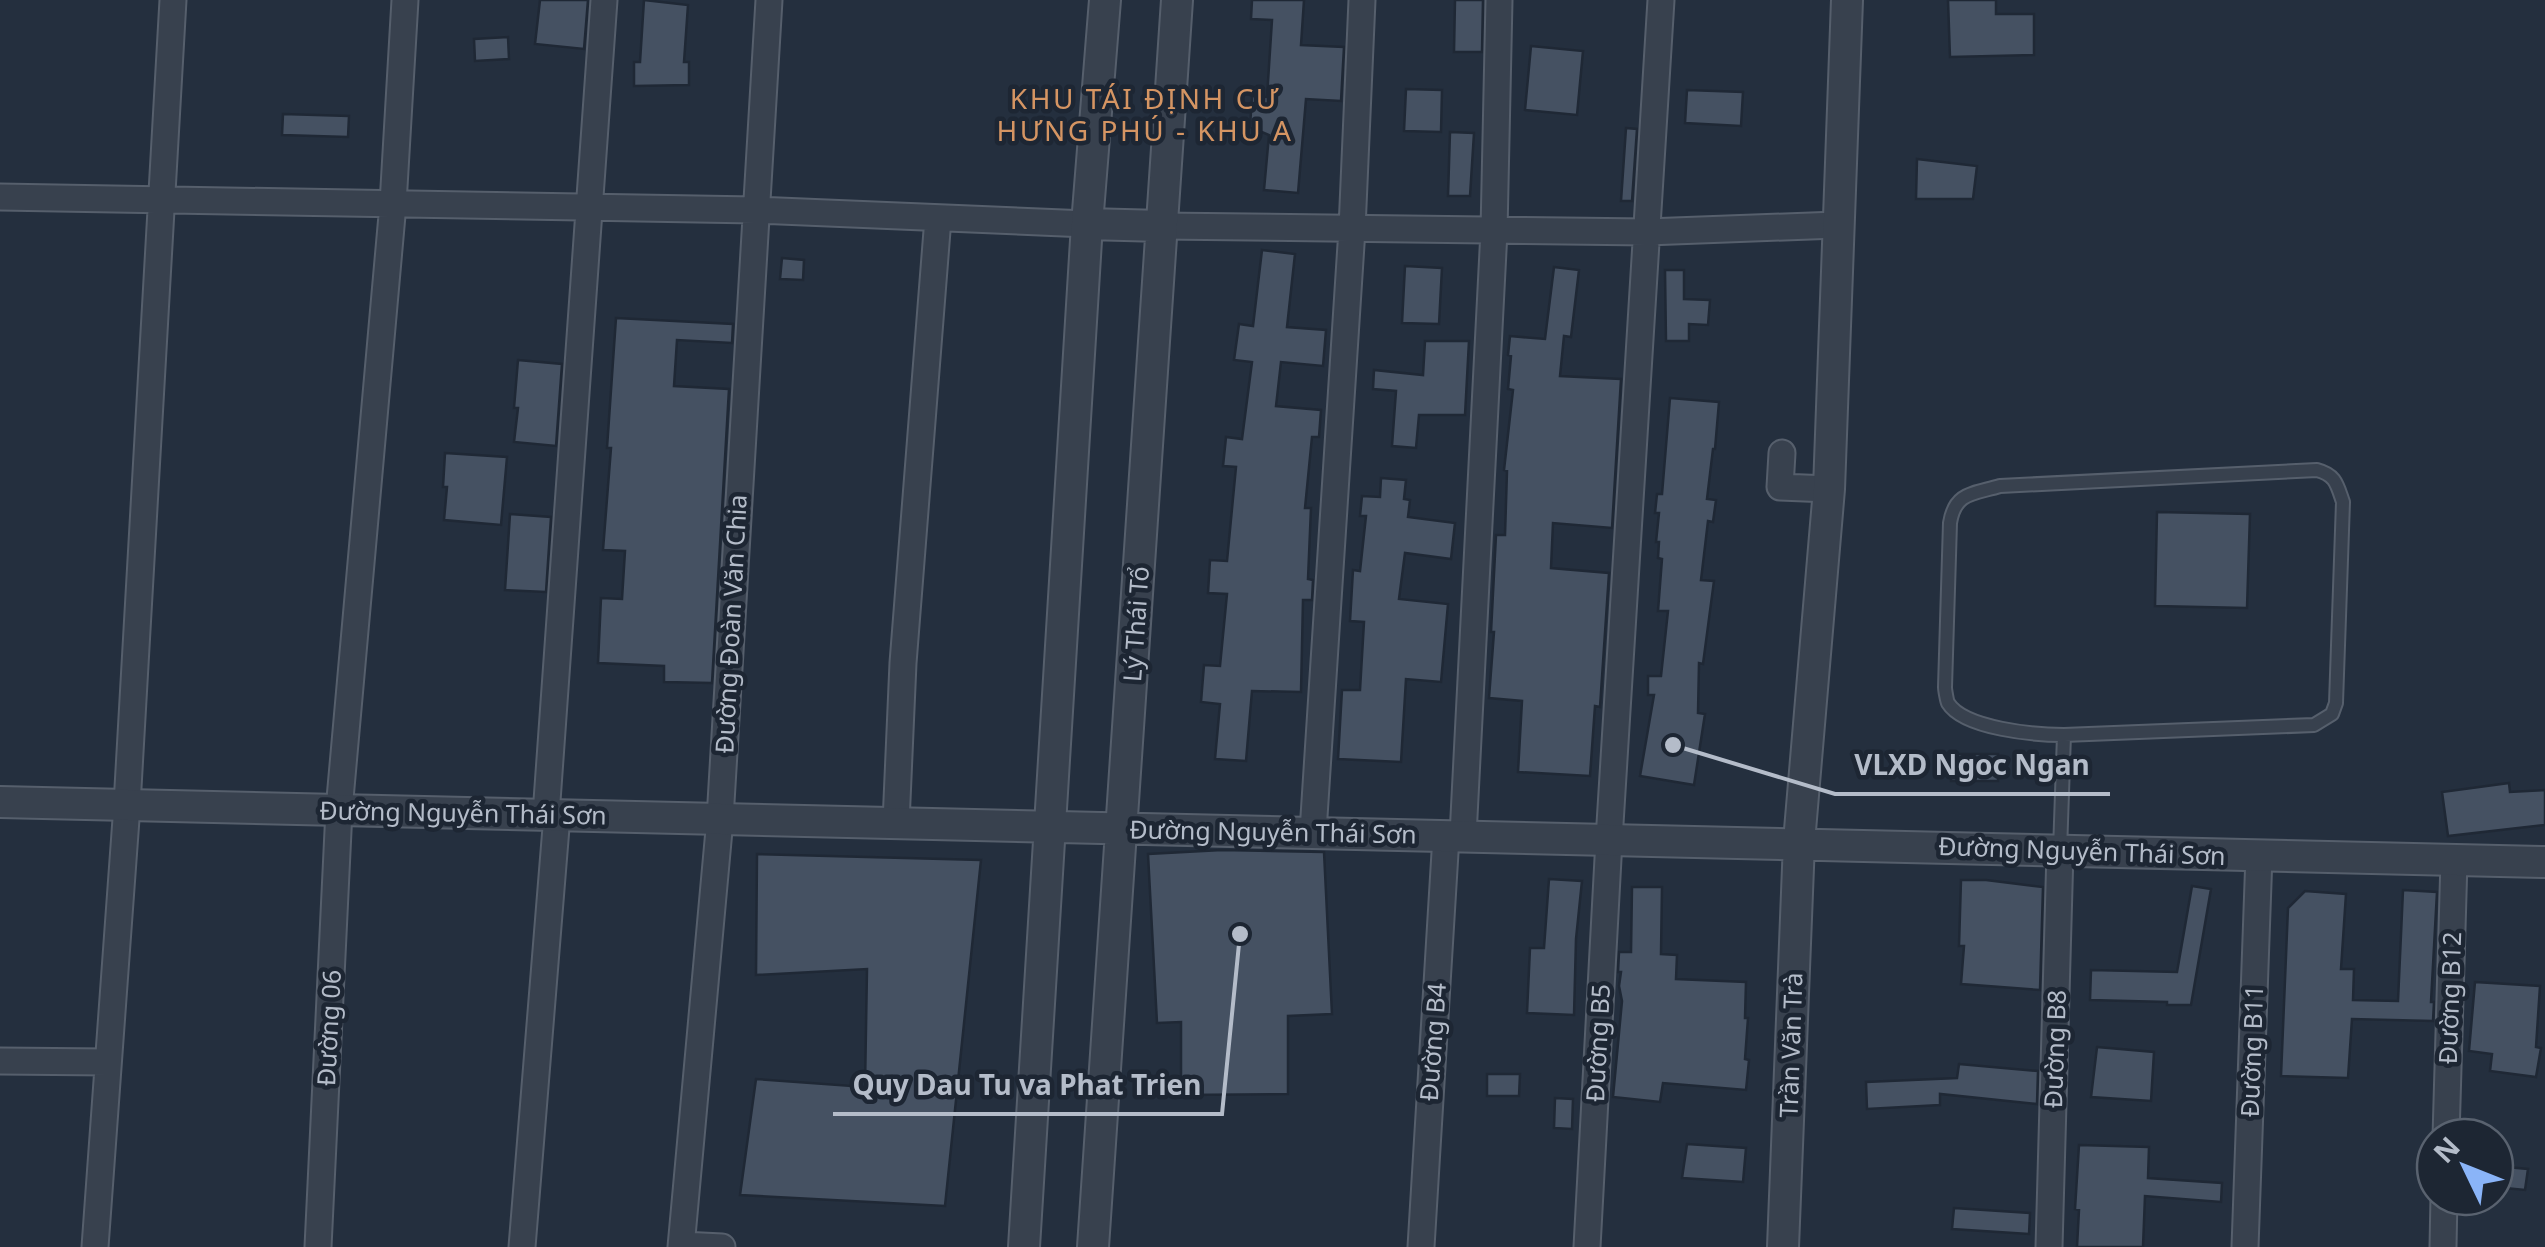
<svg xmlns="http://www.w3.org/2000/svg" width="2545" height="1247" viewBox="0 0 2545 1247" font-family="'Noto Sans',sans-serif">
  <style>
    .building { fill: #455162; stroke: #1f2835; stroke-width: 2.5 }
    .lines { fill: none; stroke-linecap: round; stroke-linejoin: round }
    .service-casing { stroke: #565f6c; stroke-width: 16 }
    .minor-casing { stroke: #565f6c; stroke-width: 29 }
    .tertiary-casing { stroke: #565f6c; stroke-width: 34 }
    .service { stroke: #38414e; stroke-width: 12 }
    .minor { stroke: #38414e; stroke-width: 25 }
    .tertiary { stroke: #38414e; stroke-width: 30 }
    .labels { text-anchor: middle; stroke-width: 9; stroke-linejoin: round; paint-order: stroke }
    .street-label { font-size: 25px; fill: #b4bcc9; stroke: #1d2633 }
    .neighbourhood-label { font-size: 28px; letter-spacing: 2.5px; fill: #d59563; stroke: #1d2633 }
    .leader { fill: none; stroke: #b4bcc9; stroke-width: 4 }
    .callout-dot { fill: #b4bcc9; stroke: #1d2633; stroke-width: 4 }
    .callout-label { font-size: 28px; text-anchor: middle; font-weight: bold; fill: #b4bcc9; stroke: #1d2633; stroke-width: 9; stroke-linejoin: round; paint-order: stroke }
  </style>
  <rect width="100%" height="100%" fill="#242f3e"/>
  <path class="building" d="M 540,0 L 588,0 L 584,49 L 535,44 Z
    M 644,0 L 688,5 L 684,62 L 689,62 L 689,85 L 634,86 L 634,62 L 640,62 Z
    M 1252,0 L 1304,0 L 1301,45 L 1344,47 L 1341,101 L 1306,99 L 1298,193 L 1264,190 L 1269,135 L 1250,127 L 1252,96 L 1267,97 L 1272,20 L 1251,19 Z
    M 1455,0 L 1483,0 L 1482,52 L 1454,52 Z
    M 1948,0 L 1996,0 L 1996,14 L 2034,14 L 2034,55 L 1950,57 Z
    M 508,37 L 509,59 L 475,61 L 474,39 Z
    M 1531,46 L 1583,51 L 1577,115 L 1525,110 Z
    M 1406,89 L 1442,90 L 1441,132 L 1404,131 Z
    M 1687,90 L 1743,92 L 1741,126 L 1685,123 Z
    M 283,114 L 349,116 L 348,137 L 282,135 Z
    M 1626,128 L 1637,129 L 1632,201 L 1621,201 Z
    M 1450,132 L 1474,133 L 1470,196 L 1448,196 Z
    M 1917,159 L 1977,166 L 1973,199 L 1916,199 Z
    M 1262,250 L 1295,254 L 1287,327 L 1326,330 L 1323,366 L 1281,362 L 1276,406 L 1321,410 L 1319,437 L 1312,437 L 1305,508 L 1311,508 L 1308,579 L 1313,580 L 1312,600 L 1303,600 L 1301,692 L 1252,691 L 1246,761 L 1215,759 L 1220,704 L 1201,702 L 1204,665 L 1220,666 L 1227,594 L 1208,593 L 1210,560 L 1227,561 L 1236,467 L 1223,466 L 1226,437 L 1242,439 L 1252,362 L 1234,360 L 1239,324 L 1253,326 Z
    M 782,258 L 804,260 L 803,280 L 780,279 Z
    M 1405,266 L 1442,268 L 1439,324 L 1402,323 Z
    M 1554,267 L 1579,270 L 1571,337 L 1564,336 L 1560,376 L 1621,379 L 1612,528 L 1553,523 L 1551,568 L 1609,573 L 1600,707 L 1595,706 L 1590,776 L 1518,772 L 1522,701 L 1489,698 L 1494,632 L 1491,632 L 1496,535 L 1505,535 L 1507,471 L 1504,470 L 1513,390 L 1508,389 L 1511,356 L 1508,355 L 1510,336 L 1545,339 Z
    M 1665,270 L 1684,270 L 1684,299 L 1710,300 L 1708,325 L 1689,324 L 1689,341 L 1666,341 Z
    M 616,318 L 733,324 L 732,343 L 677,340 L 674,386 L 729,389 L 712,683 L 664,682 L 664,666 L 598,663 L 601,598 L 622,599 L 625,551 L 603,550 L 611,448 L 607,448 Z
    M 1425,341 L 1469,341 L 1465,415 L 1419,415 L 1416,448 L 1392,446 L 1396,391 L 1373,389 L 1374,370 L 1423,375 Z
    M 518,360 L 562,364 L 556,446 L 514,442 L 518,408 L 514,408 Z
    M 1670,398 L 1719,402 L 1715,449 L 1713,449 L 1707,499 L 1716,500 L 1713,522 L 1708,521 L 1701,580 L 1714,581 L 1703,664 L 1699,663 L 1698,713 L 1705,714 L 1694,785 L 1640,776 L 1654,695 L 1648,695 L 1648,676 L 1661,676 L 1668,611 L 1658,611 L 1662,559 L 1658,558 L 1659,542 L 1656,542 L 1659,513 L 1655,513 L 1657,494 L 1662,494 Z
    M 445,453 L 507,457 L 501,525 L 444,520 L 447,487 L 443,487 Z
    M 1381,478 L 1406,480 L 1404,499 L 1410,500 L 1408,517 L 1455,523 L 1451,559 L 1405,553 L 1399,599 L 1448,604 L 1441,682 L 1406,679 L 1401,762 L 1338,759 L 1342,690 L 1360,690 L 1364,622 L 1350,621 L 1353,570 L 1360,571 L 1366,516 L 1360,516 L 1362,496 L 1380,497 Z
    M 2157,512 L 2250,514 L 2247,608 L 2155,606 Z
    M 510,514 L 551,517 L 546,592 L 505,590 Z
    M 1951,754 L 1998,754 L 1998,781 L 1951,781 Z
    M 2509,783 L 2510,792 L 2545,790 L 2545,825 L 2448,836 L 2442,792 Z
    M 1222,850 L 1324,852 L 1332,1014 L 1288,1016 L 1288,1094 L 1181,1095 L 1181,1022 L 1157,1023 L 1148,854 Z
    M 757,854 L 981,860 L 945,1206 L 740,1195 L 756,1079 L 865,1087 L 867,969 L 756,975 Z
    M 1549,879 L 1582,881 L 1576,939 L 1574,1015 L 1527,1013 L 1530,948 L 1544,948 Z
    M 1961,880 L 1986,880 L 2043,887 L 2040,990 L 1961,984 L 1964,946 L 1959,946 Z
    M 2192,886 L 2211,889 L 2191,1005 L 2167,1005 L 2167,1002 L 2090,1000 L 2091,970 L 2177,972 Z
    M 1632,887 L 1662,887 L 1661,954 L 1677,955 L 1676,979 L 1746,982 L 1745,1018 L 1748,1018 L 1745,1059 L 1749,1060 L 1746,1090 L 1663,1083 L 1660,1102 L 1613,1097 L 1622,1001 L 1619,986 L 1621,972 L 1618,972 L 1619,952 L 1631,952 Z
    M 2403,890 L 2437,892 L 2431,1002 L 2434,1002 L 2433,1021 L 2352,1019 L 2348,1078 L 2281,1076 L 2288,908 L 2305,891 L 2346,894 L 2341,969 L 2354,969 L 2353,1000 L 2398,1001 Z
    M 2475,982 L 2540,986 L 2536,1047 L 2541,1048 L 2536,1077 L 2490,1071 L 2492,1054 L 2469,1051 Z
    M 2097,1047 L 2154,1052 L 2151,1101 L 2091,1097 Z
    M 1959,1064 L 2038,1071 L 2037,1104 L 1940,1094 L 1940,1105 L 1867,1109 L 1866,1082 L 1957,1078 Z
    M 1487,1074 L 1520,1074 L 1519,1096 L 1487,1096 Z
    M 1555,1098 L 1573,1099 L 1572,1129 L 1554,1128 Z
    M 1687,1144 L 1746,1148 L 1743,1182 L 1682,1178 Z
    M 2079,1145 L 2149,1147 L 2148,1178 L 2222,1183 L 2221,1202 L 2145,1196 L 2143,1247 L 2077,1247 L 2079,1210 L 2075,1209 Z
    M 2495,1166 L 2528,1169 L 2525,1190 L 2495,1187 Z
    M 1954,1208 L 2030,1213 L 2029,1234 L 1952,1229 Z"/>
  <g class="lines">
    <g class="service-casing">
      <path id="service" d="M 2060,851 L 2064,735 C 2036,735 1964,729 1948,703 C 1947,701 1945,690 1945,687 L 1950,523 C 1955,492 1973,494 2000,486 L 2317,470 C 2336,475 2337,485 2343,502 L 2336,703 L 2332,714 L 2314,725 L 2064,735"/>
    </g>
    <g class="minor-casing">
      <path id="minor" d="M 0,197 L 755,210 L 1087,224
        M 1162,226 L 1647,232 L 1837,225
        M 1782,453 L 1780,487 L 1829,489
        M 546,815 L 604,0
        M 896,823 L 903,663 L 938,218
        M 1313,832 L 1352,229 L 1362,0
        M 1463,836 L 1494,231 L 1499,0
        M 0,1061 L 108,1062
        M 2446,1137 L 2454,860
        M 682,1245 L 722,1247
        M 95,1247 L 127,805 L 173,0
        M 318,1247 L 339,810 L 393,204 L 405,0
        M 522,1247 L 557,815
        M 681,1247 L 720,819 L 769,0
        M 1421,1247 L 1446,836
        M 1587,1247 L 1609,840 L 1661,0
        M 2049,1247 L 2060,851
        M 2245,1247 L 2259,855
        M 2443,1247 L 2444,1197"/>
    </g>
    <g class="tertiary-casing">
      <path id="tertiary" d="M 1087,224 L 1162,226
        M 0,802 L 2545,862
        M 1024,1247 L 1087,224 L 1105,0
        M 1093,1247 L 1177,0
        M 1783,1247 L 1799,842 L 1829,489 L 1847,0"/>
    </g>
    <use href="#service" class="service"/>
    <use href="#minor" class="minor"/>
    <use href="#tertiary" class="tertiary"/>
  </g>
  <g class="labels">
    <g class="street-label">
      <text transform="translate(731 624) rotate(-87)" y="9">Đường Đoàn Văn Chia</text>
      <text transform="translate(1136 624) rotate(-86)" y="9">Lý Thái Tổ</text>
      <text transform="translate(463 813) rotate(1)" y="9">Đường Nguyễn Thái Sơn</text>
      <text transform="translate(1273 832) rotate(1)" y="9">Đường Nguyễn Thái Sơn</text>
      <text transform="translate(2082 851) rotate(2)" y="9">Đường Nguyễn Thái Sơn</text>
      <text transform="translate(2450 998) rotate(-88)" y="9">Đường B12</text>
      <text transform="translate(329 1028) rotate(-87)" y="9">Đường 06</text>
      <text transform="translate(1433 1042) rotate(-86)" y="9">Đường B4</text>
      <text transform="translate(1598 1043) rotate(-87)" y="9">Đường B5</text>
      <text transform="translate(1791 1045) rotate(-88)" y="9">Trần Văn Trà</text>
      <text transform="translate(2055 1049) rotate(-88)" y="9">Đường B8</text>
      <text transform="translate(2252 1051) rotate(-88)" y="9">Đường B11</text>
    </g>
    <g class="neighbourhood-label">
      <text x="1145" y="109">KHU TÁI ĐỊNH CƯ<tspan x="1145" dy="32">HƯNG PHÚ - KHU A</tspan></text>
    </g>
  </g>
  <path class="leader" d="M1673 745L1835 794H2110M1240 934L1222 1114H833"/>
  <g class="callout-dot">
    <circle cx="1673" cy="745" r="10"/>
    <circle cx="1240" cy="934" r="10"/>
  </g>
  <g class="callout-label">
    <text x="1972" y="775">VLXD Ngoc Ngan</text>
    <text x="1027" y="1095">Quy Dau Tu va Phat Trien</text>
  </g>
  <g transform="translate(2465 1167) rotate(313)"><circle r="48" fill="#1d2633" stroke="#59626f" stroke-width="2.5"/>
  <path d="M0-8L18 38L0 25L-18 38Z" fill="#8ab4f8"/>
  <text y="-15" font-size="28" font-weight="bold" text-anchor="middle" fill="#b4bcc9">N</text>
  </g>
</svg>
